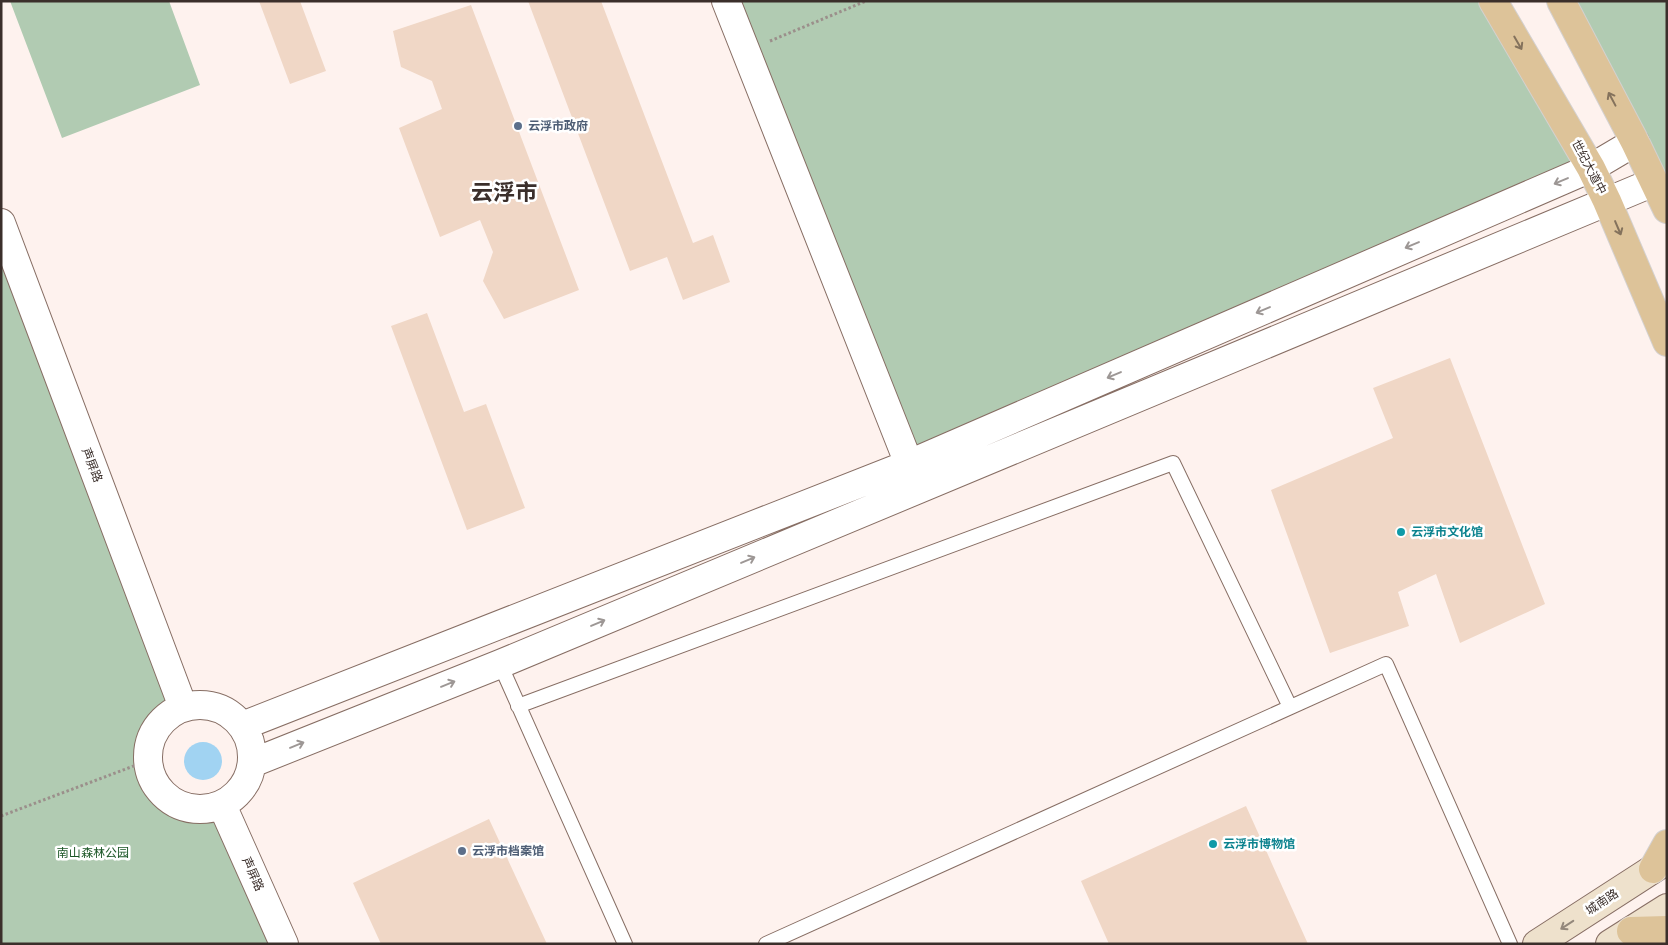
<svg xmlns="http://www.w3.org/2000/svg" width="1668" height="945" viewBox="0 0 1668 945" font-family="'Roboto Condensed','Noto Sans SC',sans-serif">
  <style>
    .green { fill: #b1cbb2 }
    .water { fill: #a1d3f2 }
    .building { fill: #f0d7c6 }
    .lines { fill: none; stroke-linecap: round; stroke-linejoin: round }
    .service-casing { stroke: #876e64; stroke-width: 16 }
    .minor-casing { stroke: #876e64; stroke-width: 30 }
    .secondary-casing { stroke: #876e64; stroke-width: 30 }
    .primary-casing { stroke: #d4d1d0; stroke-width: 30 }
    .path { stroke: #9b8f8b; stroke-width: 3; stroke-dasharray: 2.5 2.5; stroke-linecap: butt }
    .service { stroke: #fff; stroke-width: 14 }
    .minor { stroke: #fff; stroke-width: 28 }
    .secondary { stroke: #eee1cc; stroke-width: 28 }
    .primary { stroke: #ddc399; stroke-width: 28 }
    .oneway { stroke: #84725c }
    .oneway2 { stroke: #9d9795 }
    .oneway3 { stroke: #94887c }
    .service-dot { fill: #5c6f8a; stroke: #fff; stroke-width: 2 }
    .culture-dot { fill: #0f9aa8; stroke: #fff; stroke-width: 2 }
    .labels { text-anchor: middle; stroke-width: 5; stroke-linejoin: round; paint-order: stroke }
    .service-label { font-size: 12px; font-weight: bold; fill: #4e5e75; stroke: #fff; text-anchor: start }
    .street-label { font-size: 12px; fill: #3b2f2b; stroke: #fff }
    .culture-label { font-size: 12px; font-weight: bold; fill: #0d838f; stroke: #fff; text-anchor: start }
    .park-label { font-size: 12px; fill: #1a5525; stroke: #fff }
    .town-label { font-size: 22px; font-weight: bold; fill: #3b2f2b; stroke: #fff }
  </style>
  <rect width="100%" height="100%" fill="#fef2ee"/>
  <path class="green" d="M 10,1 L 169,1 L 200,85 L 62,138 Z
    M 726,1 L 1493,1 L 1591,168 L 909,464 Z
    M 1561,1 L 1667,1 L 1667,207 Z
    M 1,223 L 183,707 C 173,712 165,717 158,726 C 138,751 149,793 178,806 C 189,810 201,809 213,809 L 284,944 L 1,944 Z"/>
  <path class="water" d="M184 761a19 19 0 1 1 38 0a19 19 0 1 1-38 0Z"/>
  <path class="building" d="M 259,1 L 300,1 L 326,71 L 290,84 Z
    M 528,1 L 601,1 L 693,243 L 713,235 L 730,282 L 683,300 L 667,257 L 630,271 Z
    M 471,5 L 579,290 L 504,319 L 483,281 L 493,252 L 480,220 L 440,237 L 399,128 L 442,109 L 432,81 L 401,67 L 393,31 Z
    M 427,313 L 464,412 L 486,404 L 525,508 L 467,530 L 391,326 Z
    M 1450,358 L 1545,604 L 1460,643 L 1436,574 L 1398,592 L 1409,626 L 1330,653 L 1271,490 L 1393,438 L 1373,388 Z
    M 1246,806 L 1308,944 L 1109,944 L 1081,881 Z
    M 489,819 L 547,944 L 381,944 L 353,883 Z"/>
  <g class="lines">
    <g class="service-casing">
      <path id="service" d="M 500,664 L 625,944
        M 518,706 L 1173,463 L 1290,707
        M 766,944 L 1386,664 L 1510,944"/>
    </g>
    <g class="minor-casing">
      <path id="minor" d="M 726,1 L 909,464
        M 1,223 L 183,707
        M148 757a52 52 0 1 1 104 0a52 52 0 1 1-104 0Z
        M 242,726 L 909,464 L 1591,168 L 1635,142
        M 252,763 L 500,664 L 1654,182
        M 222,805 L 284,944"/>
    </g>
    <g class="secondary-casing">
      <path id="secondary" d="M 1537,944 L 1667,860
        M 1610,944 L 1667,908"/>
    </g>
    <g class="primary-casing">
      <path id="primary" d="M 1493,1 L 1591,168 L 1607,201 L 1667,342
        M 1561,1 L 1635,142 L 1667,209
        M 1653,869 L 1667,844
        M 1631,931 L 1667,930"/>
    </g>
    <path class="path" d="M 770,41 L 866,1
      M 1,816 L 147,761"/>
    <use href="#service" class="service"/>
    <use href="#minor" class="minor"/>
    <use href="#secondary" class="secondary"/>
    <use href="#primary" class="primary"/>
  </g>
  <defs><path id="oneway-shaft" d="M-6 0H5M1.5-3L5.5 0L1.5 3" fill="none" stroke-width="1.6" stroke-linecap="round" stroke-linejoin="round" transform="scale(1.25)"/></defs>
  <g class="oneway">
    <use href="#oneway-shaft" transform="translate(1518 43) rotate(60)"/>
    <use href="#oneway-shaft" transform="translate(1612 99) rotate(-118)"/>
    <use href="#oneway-shaft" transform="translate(1618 228) rotate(67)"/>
  </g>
  <g class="oneway2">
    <use href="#oneway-shaft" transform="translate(1561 181) rotate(157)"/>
    <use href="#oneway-shaft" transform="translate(1412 245) rotate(157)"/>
    <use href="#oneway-shaft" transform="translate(1263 310) rotate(157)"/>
    <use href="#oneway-shaft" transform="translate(1114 375) rotate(157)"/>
    <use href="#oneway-shaft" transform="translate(748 560) rotate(-23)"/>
    <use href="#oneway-shaft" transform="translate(598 623) rotate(-23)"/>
    <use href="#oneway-shaft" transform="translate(448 684) rotate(-22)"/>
    <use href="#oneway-shaft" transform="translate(297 745) rotate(-22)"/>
  </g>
  <use class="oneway3" href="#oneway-shaft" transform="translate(1567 925) rotate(147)"/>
  <g class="service-dot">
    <circle cx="518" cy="126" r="5"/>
    <circle cx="462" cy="851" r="5"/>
  </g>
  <g class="culture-dot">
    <circle cx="1401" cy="532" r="5"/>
    <circle cx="1213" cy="844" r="5"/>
  </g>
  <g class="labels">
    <g class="service-label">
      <text x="528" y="130">云浮市政府</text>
      <text x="472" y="855">云浮市档案馆</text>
    </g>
    <g class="street-label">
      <text transform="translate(1589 167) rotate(62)" y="4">世纪大道中</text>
      <text transform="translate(92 465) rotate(69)" y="4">声屏路</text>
      <text transform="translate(253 874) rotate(66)" y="4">声屏路</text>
      <text transform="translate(1602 902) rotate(-33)" y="4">城南路</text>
    </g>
    <g class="culture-label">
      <text x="1411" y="536">云浮市文化馆</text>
      <text x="1223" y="848">云浮市博物馆</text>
    </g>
    <g class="park-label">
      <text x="93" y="857">南山森林公园</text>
    </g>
    <g class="town-label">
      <text x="504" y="200">云浮市</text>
    </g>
  </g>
  <rect width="1668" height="945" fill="none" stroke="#3b2f2b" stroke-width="5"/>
</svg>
